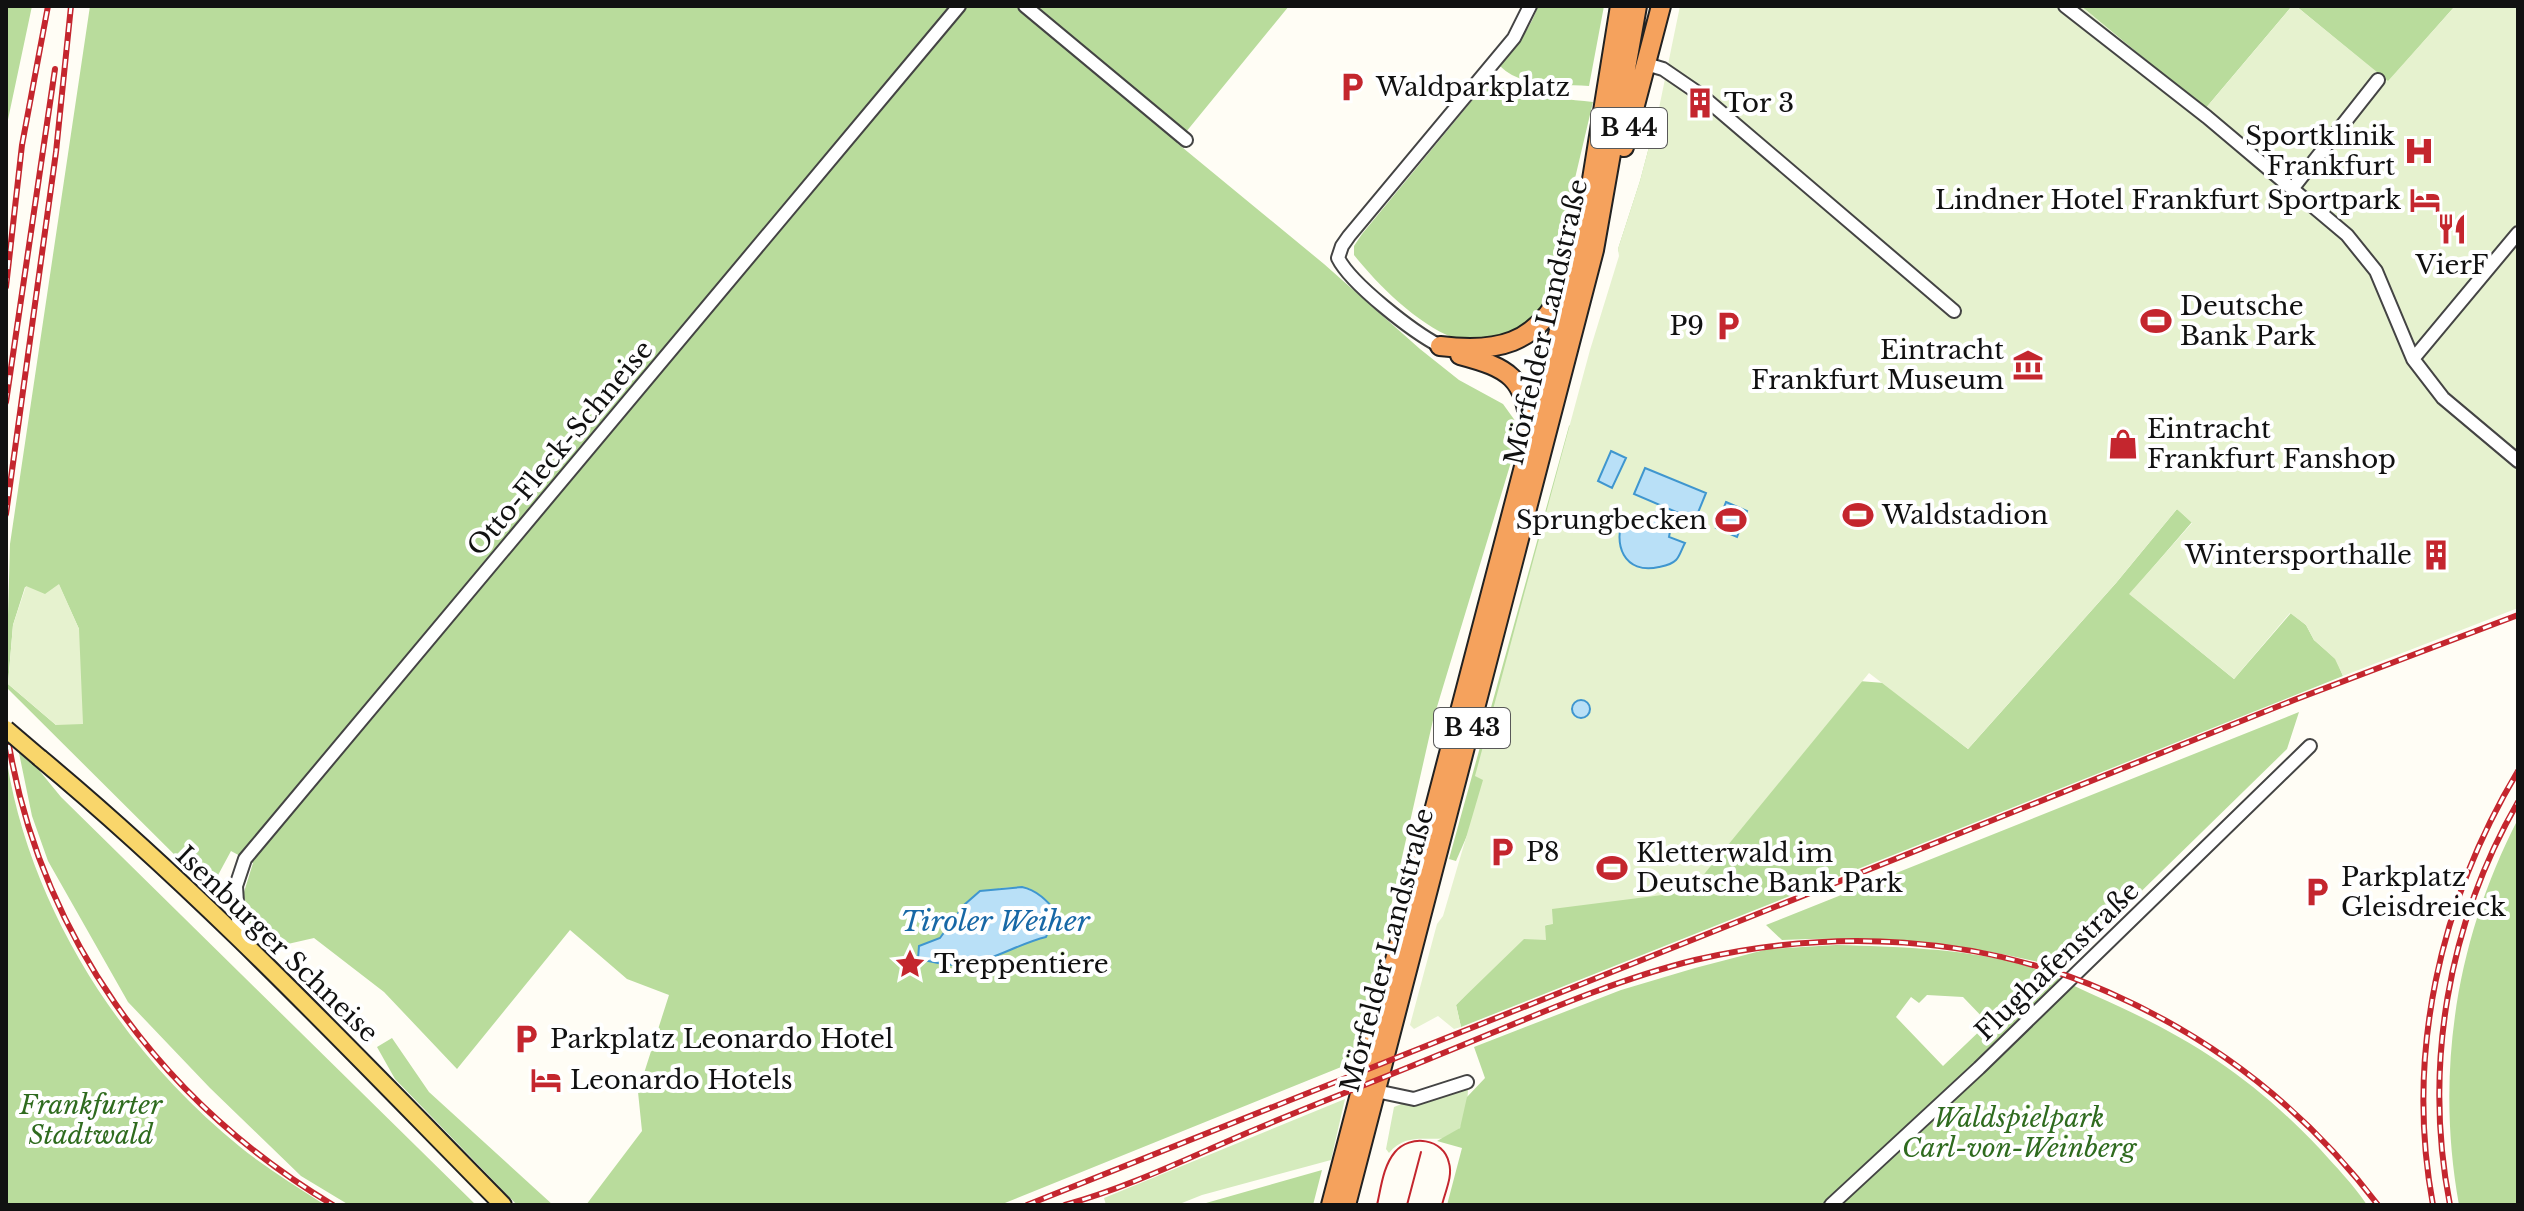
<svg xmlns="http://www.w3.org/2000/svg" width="2524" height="1211" viewBox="0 0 2524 1211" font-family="'Libre Baskerville',serif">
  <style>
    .green { fill: #d5ebbd }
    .forest { fill: #b9dc9c; fill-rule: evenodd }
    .pitch { fill: #e6f2cf }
    .water { fill: #b9e0f7; stroke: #3f96cf; stroke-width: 2 }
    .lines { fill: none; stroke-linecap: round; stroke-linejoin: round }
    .minor-casing { stroke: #444; stroke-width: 16 }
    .major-casing { stroke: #222; stroke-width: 20 }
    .highway-casing { stroke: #222; stroke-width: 22 }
    .minor { stroke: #fff; stroke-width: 12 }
    .major { stroke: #f9d66b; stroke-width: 16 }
    .highway { stroke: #f5a25d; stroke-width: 18 }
    .tram { stroke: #c4262e; stroke-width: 2 }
    .rail-casing { stroke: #c4262e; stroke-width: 6 }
    .rail { stroke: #fff; stroke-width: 3; stroke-dasharray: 9; stroke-linecap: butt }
    .major-bridge-casing { stroke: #222; stroke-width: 20; stroke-linecap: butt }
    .major-bridge { stroke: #f9d66b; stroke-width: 16 }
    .labels { text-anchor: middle; stroke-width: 8; stroke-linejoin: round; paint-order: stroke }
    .shield { fill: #fff; stroke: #585858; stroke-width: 2 }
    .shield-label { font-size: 24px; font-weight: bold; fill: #111 }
    .poi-label { font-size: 26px; fill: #111; stroke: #fff; text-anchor: start }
    .street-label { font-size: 26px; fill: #111; stroke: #fff }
    .park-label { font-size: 26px; font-style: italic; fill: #2f6b1f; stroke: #fff }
    .water-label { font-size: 28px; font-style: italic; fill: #1768a6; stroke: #fff }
  </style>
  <rect width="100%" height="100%" fill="#fffdf5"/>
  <path class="green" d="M 1469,1077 C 1467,1092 1469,1112 1461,1126 C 1446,1153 1412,1124 1389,1153 L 1386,1149 L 1394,1107 Z
    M 1345,1099 L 1331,1160 L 1202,1195 L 1177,1205 L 1106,1205 L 1104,1198 Z"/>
  <path class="forest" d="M 6,6 L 32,6 L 6,129 Z
    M 90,6 L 1289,6 L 1177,143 L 1324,264 L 1420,349 L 1459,380 L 1503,404 L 1521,429 L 1433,720 L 1356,1061 L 1000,1205 L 586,1205 L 642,1131 L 638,1092 L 669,995 L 627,979 L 570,930 L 457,1069 L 384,992 L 314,938 L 279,946 L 245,921 L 244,892 L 253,863 L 231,851 L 210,890 L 6,687 L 10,544 ZM 59,585 L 79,629 L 56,725 L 8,684 L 13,625 L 25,587 L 45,595 ZM 1022,887 L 1031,889 L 1046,937 L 1023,942 L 988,959 L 920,946 L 940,938 L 1000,888 Z
    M 1538,6 L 1604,6 L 1589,86 C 1560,84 1522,88 1500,66 C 1515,47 1530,30 1538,6 Z
    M 2081,6 L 2292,6 L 2205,109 Z
    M 2296,6 L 2455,6 L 2388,82 Z
    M 1489,80 C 1521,97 1557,98 1593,102 L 1547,297 C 1537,317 1525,329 1503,336 C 1487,341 1470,344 1454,338 C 1417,324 1378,285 1354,255 L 1354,246 L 1362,234 Z
    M 1658,113 L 1859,681 L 1884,683 L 1968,749 L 2116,583 L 2177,509 L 2192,522 L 2130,594 L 2234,679 L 2291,613 L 2306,625 L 2314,640 L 2336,659 L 2343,676 L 1461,1027 L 1456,1005 C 1478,983 1522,928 1552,924 L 1479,808 L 1456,861 L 1449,859 L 1569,426 L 1647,351 L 1618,249 L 1640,181 Z
    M 2299,712 L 2287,749 L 2074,957 L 2057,967 C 1966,942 1876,936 1782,940 L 1766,925 Z
    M 19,753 L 38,769 L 61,797 L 476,1205 L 349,1205 L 301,1176 L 210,1088 L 128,1002 L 48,861 L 32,816 Z
    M 6,756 C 29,908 122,1051 239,1146 C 266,1168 296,1186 325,1205 L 6,1205 Z
    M 2518,819 L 2518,1205 L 2459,1205 C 2435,1072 2456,939 2518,819 Z
    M 1836,945 C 1897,947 1957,948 2017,963 C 2045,971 2069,984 2096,996 C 2187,1036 2251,1076 2320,1149 C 2336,1167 2353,1184 2367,1205 L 1447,1205 L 1462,1148 L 1437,1141 L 1460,1128 L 1467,1097 L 1485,1078 L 1474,1047 L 1621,990 L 1695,968 L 1768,949 ZM 1927,995 L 1963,997 L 1988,1023 L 1943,1066 L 1896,1017 L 1911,997 L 1919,1003 Z
    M 392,1038 L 429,1092 L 553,1205 L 517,1205 L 395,1079 L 377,1047 Z
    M 1322,1170 L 1313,1205 L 1199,1205 Z"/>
  <path class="pitch" d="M 1680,6 L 2081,6 L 2205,109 L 2292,6 L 2296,6 L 2388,81 L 2455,6 L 2518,6 L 2518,608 L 2343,676 L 2335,659 L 2314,640 L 2306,625 L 2290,613 L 2234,679 L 2129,594 L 2192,523 L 2177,509 L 2116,583 L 1968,749 L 1869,673 L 1696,884 L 1678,893 L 1552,909 L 1553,924 L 1545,925 L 1546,940 L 1524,939 L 1456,1005 L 1461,1027 L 1454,1029 L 1438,1016 L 1414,1029 L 1410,1025 L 1437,924 L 1443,916 L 1483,780 L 1475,776 L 1590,350 L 1619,256 L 1618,249 L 1640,181 L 1658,113 Z
    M 59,584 L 79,629 L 83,724 L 56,725 L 8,684 L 13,625 L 26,586 L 45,594 Z"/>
  <path class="water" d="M 1611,451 L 1626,458 L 1612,488 L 1598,481 Z
    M 1645,468 L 1706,493 L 1695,520 L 1634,494 Z
    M 1726,502 L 1747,511 L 1737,537 L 1716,528 Z
    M 1655,512 C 1667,516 1672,525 1669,537 L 1685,543 C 1682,548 1680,556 1676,560 C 1671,565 1664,566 1659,567 C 1624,575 1612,544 1624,516 L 1639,522 L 1644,516 Z
    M1572 709a9 9 0 1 1 18 0a9 9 0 1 1-18 0Z
    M 1022,887 C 1037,890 1047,901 1057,912 L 1046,937 C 1016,944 987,965 956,965 C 944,965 930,961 918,959 L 919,946 L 940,938 L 964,905 L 980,891 Z"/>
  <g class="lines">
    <g class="minor-casing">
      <path id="minor" d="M 1025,6 L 1186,140
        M 2065,6 L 2207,117 L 2347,235 L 2376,271 L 2413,359 L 2443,398 L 2518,461
        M 1646,64 L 1663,69 L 1701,95 L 1954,311
        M 2292,189 L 2378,80
        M 1440,346 C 1413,332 1351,284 1338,258 L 1342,246 L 1349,236 L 1514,38 L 1530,6
        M 2413,359 L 2518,233
        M 239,935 L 236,886 L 245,859 L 959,6
        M 1376,1091 L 1414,1099 L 1467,1082
        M 1831,1205 L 1979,1068 L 2310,746"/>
    </g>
    <g class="major-casing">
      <path id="major" d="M 40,758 C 206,896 352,1052 503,1205"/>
    </g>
    <g class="highway-casing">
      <path id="highway" d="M 1624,147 L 1661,6
        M 1440,346 C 1496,353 1536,345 1563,290
        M 1460,355 C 1509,368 1525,377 1530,430
        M 1331,1205 L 1555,348 L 1589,198 L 1620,6
        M 1346,1205 L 1594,250 L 1637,6"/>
    </g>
    <use href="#minor" class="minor"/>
    <use href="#major" class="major"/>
    <use href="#highway" class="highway"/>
    <path class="tram" d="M 1377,1205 C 1381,1188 1383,1166 1395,1152 C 1410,1134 1444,1138 1449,1163 C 1453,1176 1445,1192 1442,1205
      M 1407,1205 L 1421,1152"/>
    <g class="rail-casing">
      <path id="rail" d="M 6,287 L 22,145 L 48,6
        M 6,402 L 55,69
        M 6,514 L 56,152 L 71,6
        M 6,727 C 36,932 158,1100 333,1205
        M 1027,1205 L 2294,700 L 2518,615
        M 1065,1205 C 1130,1187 1192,1156 1254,1130 C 1315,1104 1376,1081 1436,1056 C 1518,1023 1609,981 1695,960 C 1832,928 1978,935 2108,992 C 2217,1040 2306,1110 2378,1205
        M 2433,1205 C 2405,1055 2440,901 2518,771
        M 2450,1205 C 2423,1067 2448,923 2518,802"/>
    </g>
    <use href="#rail" class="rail"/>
    <g class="major-bridge-casing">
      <path id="major-bridge" d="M 6,729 L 40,758"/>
    </g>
    <use href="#major-bridge" class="major-bridge"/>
  </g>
  <defs>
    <g id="parking-bare" transform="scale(2.4)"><path d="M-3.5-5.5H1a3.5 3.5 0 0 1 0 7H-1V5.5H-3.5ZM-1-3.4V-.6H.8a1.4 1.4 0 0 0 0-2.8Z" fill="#c4262e" stroke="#fff" stroke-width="2.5" paint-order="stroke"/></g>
    <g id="building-bare" transform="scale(2.4)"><path d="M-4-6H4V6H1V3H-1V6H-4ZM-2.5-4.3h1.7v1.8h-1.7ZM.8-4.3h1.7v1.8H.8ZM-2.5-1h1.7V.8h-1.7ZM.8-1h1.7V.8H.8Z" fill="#c4262e" stroke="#fff" stroke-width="2.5" paint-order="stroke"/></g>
    <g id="hospital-bare" transform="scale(2.4)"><path d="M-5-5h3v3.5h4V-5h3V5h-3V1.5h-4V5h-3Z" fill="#c4262e" stroke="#fff" stroke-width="2.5" paint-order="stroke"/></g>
    <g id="hotel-bare" transform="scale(2.4)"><path d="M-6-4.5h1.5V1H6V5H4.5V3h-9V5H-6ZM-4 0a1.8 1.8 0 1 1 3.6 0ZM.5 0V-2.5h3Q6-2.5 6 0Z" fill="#c4262e" stroke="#fff" stroke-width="2.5" paint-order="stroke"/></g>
    <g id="restaurant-bare" transform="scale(2.4)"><path d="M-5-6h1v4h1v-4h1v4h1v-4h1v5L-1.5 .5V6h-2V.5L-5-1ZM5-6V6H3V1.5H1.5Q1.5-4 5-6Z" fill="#c4262e" stroke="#fff" stroke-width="2.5" paint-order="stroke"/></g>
    <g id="stadium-bare" transform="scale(2.4)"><path d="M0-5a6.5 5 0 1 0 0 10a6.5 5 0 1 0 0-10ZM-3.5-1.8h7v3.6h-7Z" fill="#c4262e" stroke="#fff" stroke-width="2.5" paint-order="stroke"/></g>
    <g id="museum-bare" transform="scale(2.4)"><path d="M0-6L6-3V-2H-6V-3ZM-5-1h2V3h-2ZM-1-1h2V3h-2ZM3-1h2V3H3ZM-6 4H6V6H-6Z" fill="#c4262e" stroke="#fff" stroke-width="2.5" paint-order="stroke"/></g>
    <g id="shop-bare" transform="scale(2.4)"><path d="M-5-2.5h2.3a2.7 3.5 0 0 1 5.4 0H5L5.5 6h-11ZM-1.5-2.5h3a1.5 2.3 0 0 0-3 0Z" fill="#c4262e" stroke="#fff" stroke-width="2.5" paint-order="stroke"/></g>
    <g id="sight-bare" transform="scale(2.4)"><path d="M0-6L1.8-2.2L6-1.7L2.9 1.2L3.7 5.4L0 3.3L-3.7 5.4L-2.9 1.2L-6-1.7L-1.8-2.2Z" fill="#c4262e" stroke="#fff" stroke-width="2.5" paint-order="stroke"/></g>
  </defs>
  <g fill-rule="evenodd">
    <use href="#parking-bare" x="1352" y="87"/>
    <use href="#building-bare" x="1700" y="103"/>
    <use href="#hospital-bare" x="2419" y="151"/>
    <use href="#hotel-bare" x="2425" y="200"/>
    <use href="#restaurant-bare" x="2452" y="229"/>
    <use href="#stadium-bare" x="2156" y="321"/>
    <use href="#parking-bare" x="1728" y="326"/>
    <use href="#museum-bare" x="2028" y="365"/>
    <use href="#shop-bare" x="2123" y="444"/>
    <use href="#stadium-bare" x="1858" y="515"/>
    <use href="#stadium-bare" x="1731" y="520"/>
    <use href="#building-bare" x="2436" y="555"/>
    <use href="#parking-bare" x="1502" y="852"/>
    <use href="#stadium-bare" x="1612" y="868"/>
    <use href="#parking-bare" x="2317" y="892"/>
    <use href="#sight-bare" x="910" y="964"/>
    <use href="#parking-bare" x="526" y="1039"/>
    <use href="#hotel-bare" x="546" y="1080"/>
  </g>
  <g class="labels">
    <g class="shield">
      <rect x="1591" y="108" width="76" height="40" rx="6"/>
      <rect x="1434" y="708" width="76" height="40" rx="6"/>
    </g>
    <g class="shield-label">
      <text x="1629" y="136">B 44</text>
      <text x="1472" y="736">B 43</text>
    </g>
    <g class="poi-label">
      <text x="1376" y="96">Waldparkplatz</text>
      <text x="1724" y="112">Tor 3</text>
      <text x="2395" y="145" text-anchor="end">Sportklinik<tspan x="2395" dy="30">Frankfurt</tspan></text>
      <text x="2401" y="209" text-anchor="end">Lindner Hotel Frankfurt Sportpark</text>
      <text x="2452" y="274" text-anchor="middle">VierF</text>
      <text x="2180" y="315">Deutsche<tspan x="2180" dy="30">Bank Park</tspan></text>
      <text x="1704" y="335" text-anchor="end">P9</text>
      <text x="2004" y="359" text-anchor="end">Eintracht<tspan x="2004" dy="30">Frankfurt Museum</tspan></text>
      <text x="2147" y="438">Eintracht<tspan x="2147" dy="30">Frankfurt Fanshop</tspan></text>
      <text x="1882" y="524">Waldstadion</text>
      <text x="1707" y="529" text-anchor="end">Sprungbecken</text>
      <text x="2412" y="564" text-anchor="end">Wintersporthalle</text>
      <text x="1526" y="861">P8</text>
      <text x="1636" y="862">Kletterwald im<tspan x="1636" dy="30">Deutsche Bank Park</tspan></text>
      <text x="2341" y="886">Parkplatz<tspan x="2341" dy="30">Gleisdreieck</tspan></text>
      <text x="934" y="973">Treppentiere</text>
      <text x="550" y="1048">Parkplatz Leonardo Hotel</text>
      <text x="570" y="1089">Leonardo Hotels</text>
    </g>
    <g class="street-label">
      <text transform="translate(1546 322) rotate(-77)" y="9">Mörfelder Landstraße</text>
      <text transform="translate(560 448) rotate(-50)" y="9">Otto-Fleck-Schneise</text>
      <text transform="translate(277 944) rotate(44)" y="9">Isenburger Schneise</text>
      <text transform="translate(1387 950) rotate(-75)" y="9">Mörfelder Landstraße</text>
      <text transform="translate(2057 961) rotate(-44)" y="9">Flughafenstraße</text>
    </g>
    <g class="park-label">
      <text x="91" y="1114">Frankfurter<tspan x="91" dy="30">Stadtwald</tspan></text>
      <text x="2019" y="1127">Waldspielpark<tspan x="2019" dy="30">Carl-von-Weinberg</tspan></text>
    </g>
    <g class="water-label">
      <text x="995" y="931">Tiroler Weiher</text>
    </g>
  </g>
  <rect width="2524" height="1211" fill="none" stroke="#111111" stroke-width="16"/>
</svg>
